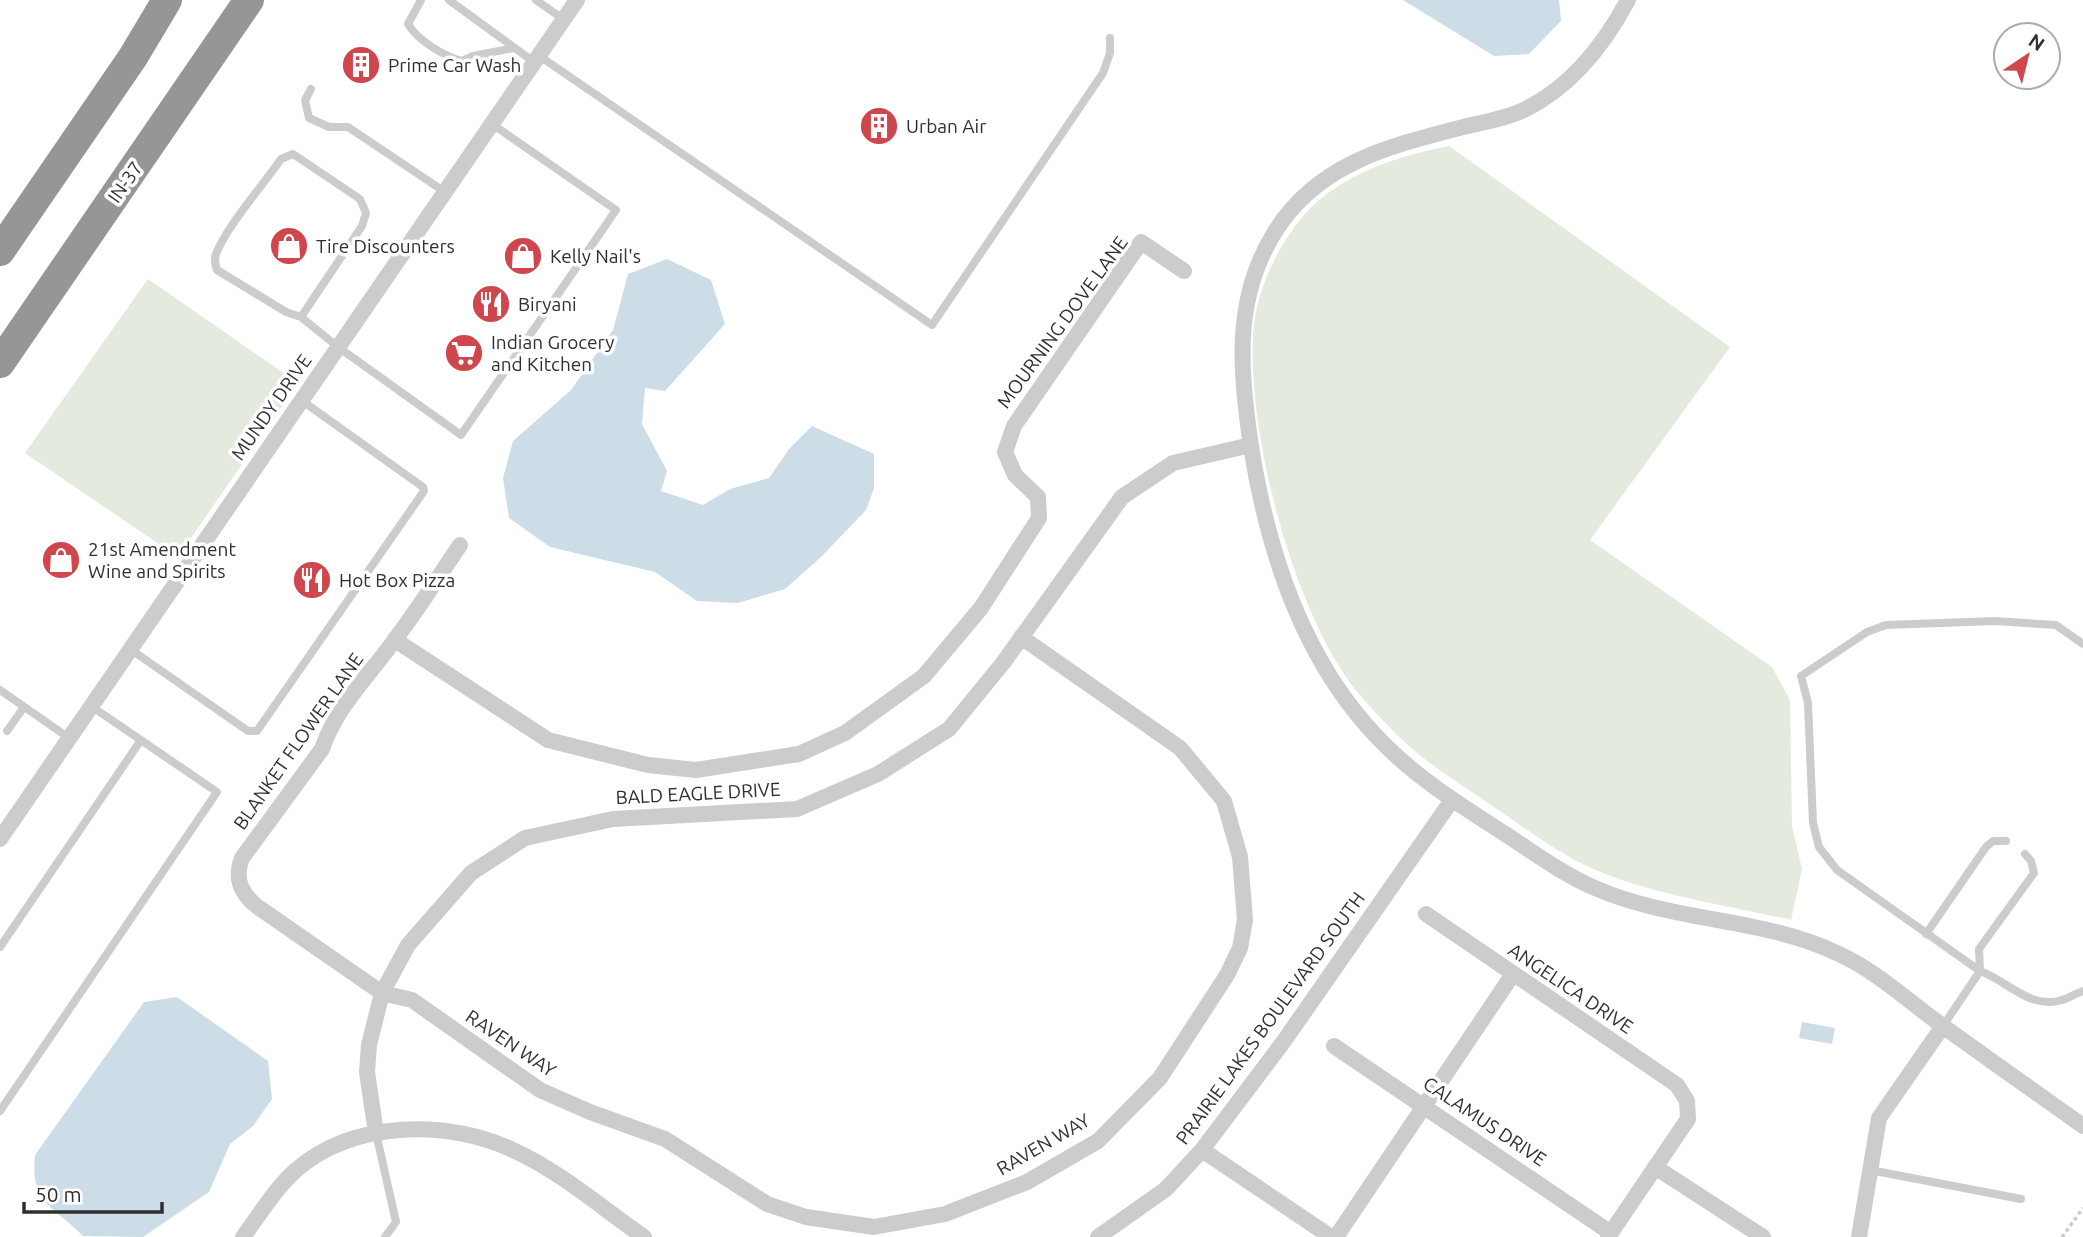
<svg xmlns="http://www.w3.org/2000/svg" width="2083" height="1237" viewBox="0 0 2083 1237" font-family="Ubuntu,sans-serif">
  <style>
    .grass { fill: #e4eade }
    .water { fill: #cddde8 }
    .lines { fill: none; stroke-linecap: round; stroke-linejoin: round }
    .path { stroke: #c9c9c9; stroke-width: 3.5; stroke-dasharray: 3.5 3.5; stroke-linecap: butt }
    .lane { stroke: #ccc; stroke-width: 8 }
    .street { stroke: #ccc; stroke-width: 16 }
    .highway { stroke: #969696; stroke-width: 30 }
    .labels { text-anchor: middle; stroke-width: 7; stroke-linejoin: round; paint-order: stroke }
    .poi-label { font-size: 19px; fill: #2f2f2f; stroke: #fff; text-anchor: start }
    .street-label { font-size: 19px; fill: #2f2f2f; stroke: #fff }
  </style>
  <rect width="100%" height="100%" fill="#fff"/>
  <path class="grass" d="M 1449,146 L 1730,347 L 1590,540 L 1772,667 L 1790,700 L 1792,826 L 1802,869 L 1791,920 C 1731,906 1666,897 1608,875 C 1567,860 1532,833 1497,809 C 1463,786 1427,764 1397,735 C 1376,713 1352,689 1337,663 C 1287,579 1248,431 1253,334 C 1255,300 1270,263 1289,235 C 1324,179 1389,158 1449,146 Z
    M 148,279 L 298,383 L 178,557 L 25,453 Z"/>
  <path class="water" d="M 1403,0 L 1559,0 L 1561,21 L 1529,54 L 1494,56 Z
    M 667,259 L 711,280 L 725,324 L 665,391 L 645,388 L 642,424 L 667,471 L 661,491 L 703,505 L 730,489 L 769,478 L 789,449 L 812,426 L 874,454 L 874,488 L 866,510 L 821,557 L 785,589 L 738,603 L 697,601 L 655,572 L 550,547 L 509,518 L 503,478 L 513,441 L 571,390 L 613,330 L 628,274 Z
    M 177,997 L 268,1061 L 272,1099 L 253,1126 L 230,1144 L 209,1192 L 143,1237 L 83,1236 C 52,1205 30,1203 35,1155 L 144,1002 Z
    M 1802,1022 L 1835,1028 L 1832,1044 L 1799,1038 Z"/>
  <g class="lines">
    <path class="path" d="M 2062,1237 L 2083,1208"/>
    <path class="lane" d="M 421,0 L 408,24 C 418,41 444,56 462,61 L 473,56 L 514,48
      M 449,0 L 534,62
      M 536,0 L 563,19
      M 538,55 L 932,325 L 1103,73 L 1110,53 L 1110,38
      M 311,89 L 305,100 L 309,118 L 329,127 L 348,127 L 445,192
      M 301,317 L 362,226 L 366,213 L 360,199 L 293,154 L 281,159 C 263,185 227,226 216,254 C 214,260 215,264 217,270 L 286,312 L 301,317 L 338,347 L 461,435 L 616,210 L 492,124
      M 130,649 L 248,731 L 257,731 L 424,491 L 423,487 L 301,400
      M 0,690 L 69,738
      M 7,731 L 24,707
      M 1926,934 L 1986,847 L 1993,841 L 2006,841
      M 0,947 L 141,740
      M 1980,971 L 1837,870 L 1819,847 L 1813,823 L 1808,703 L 1801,676 L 1867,632 L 1886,625 L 1995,621 L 2056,625 L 2083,644
      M 1980,971 L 1979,949 L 2034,873 L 2031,861 L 2025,854
      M 1943,1026 L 1980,971 C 2008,981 2030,1010 2062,1000 C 2070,998 2076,993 2083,991
      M 0,1111 L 217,792 L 91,706
      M 376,1133 L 396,1222 L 385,1237
      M 1870,1170 L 2021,1199"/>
    <path class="street" d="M 1628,0 C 1604,45 1571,87 1524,110 C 1505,119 1484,122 1463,127 C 1389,146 1315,164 1273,235 C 1233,301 1240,373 1251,446 C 1268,555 1305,667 1386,746 C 1420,780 1462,806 1502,832 C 1532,851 1562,874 1595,888 C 1672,922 1763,917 1839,954 C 1874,970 1905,998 1936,1021 C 1984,1056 2034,1091 2083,1126
      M 460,545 C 439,576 419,608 396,638 C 370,675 337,705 322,749 L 242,858 C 234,879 241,894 258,907 L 382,993 L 412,1000 L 540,1090 L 590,1112 L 665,1139 L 767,1204 L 806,1217 L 874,1227 L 945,1214 L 1027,1182 L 1098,1141 L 1160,1078 L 1227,975 L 1240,948 L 1245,920 L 1240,857 L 1224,801 L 1180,748 L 1021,637
      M 395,640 L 548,740 L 648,765 L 696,770 L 799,754 L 845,733 L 924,676 L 981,608 L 1039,518 L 1038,497 L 1015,475 L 1005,452 L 1014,426 L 1141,242 L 1184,271
      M 0,839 L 577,0
      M 1426,914 L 1677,1085 L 1687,1101 L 1688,1119 L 1608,1237
      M 1334,1046 L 1611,1233
      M 376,1133 L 367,1072 L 369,1045 L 382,993 L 408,945 L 471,873 L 525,838 L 613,819 L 797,809 L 878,774 L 949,729 L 1003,663 L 1122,497 L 1173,463 L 1251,445
      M 1202,1150 L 1331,1237
      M 1655,1167 L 1763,1237
      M 243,1237 C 260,1214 275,1189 296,1170 C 354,1120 449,1119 515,1151 C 561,1172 603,1209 644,1237
      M 1098,1237 L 1166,1189 L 1202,1150 L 1284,1041 L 1452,800
      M 1336,1237 L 1513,974
      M 1859,1237 L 1879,1118 L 1943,1026"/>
    <path class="highway" d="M 0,251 L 133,57 L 167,0
      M 0,363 L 249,0"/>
  </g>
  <defs>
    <g id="building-disc" transform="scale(2.0125)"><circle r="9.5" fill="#d0464d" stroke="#fff"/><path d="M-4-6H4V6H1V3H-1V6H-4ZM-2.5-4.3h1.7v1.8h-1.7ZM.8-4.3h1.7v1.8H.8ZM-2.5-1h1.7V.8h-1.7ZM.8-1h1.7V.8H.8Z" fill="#fff"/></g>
    <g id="shop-disc" transform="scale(2.0125)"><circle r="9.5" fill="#d0464d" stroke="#fff"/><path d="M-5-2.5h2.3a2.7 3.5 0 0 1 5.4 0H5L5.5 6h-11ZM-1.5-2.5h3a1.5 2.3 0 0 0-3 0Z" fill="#fff"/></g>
    <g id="restaurant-disc" transform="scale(2.0125)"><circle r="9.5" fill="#d0464d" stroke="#fff"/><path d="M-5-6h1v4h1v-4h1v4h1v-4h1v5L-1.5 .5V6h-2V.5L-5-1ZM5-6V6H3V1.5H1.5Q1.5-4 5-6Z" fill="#fff"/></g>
    <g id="supermarket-disc" transform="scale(2.0125)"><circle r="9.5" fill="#d0464d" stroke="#fff"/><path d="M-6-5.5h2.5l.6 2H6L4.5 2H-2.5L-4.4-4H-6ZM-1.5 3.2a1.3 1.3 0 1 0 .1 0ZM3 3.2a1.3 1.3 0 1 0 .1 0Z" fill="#fff"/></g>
  </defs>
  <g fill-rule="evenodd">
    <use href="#building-disc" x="361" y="65"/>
    <use href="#building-disc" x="879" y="126"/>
    <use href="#shop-disc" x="289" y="246"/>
    <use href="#shop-disc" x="523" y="256"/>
    <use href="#restaurant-disc" x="491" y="304"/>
    <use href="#supermarket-disc" x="464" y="353"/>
    <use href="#shop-disc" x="61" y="560"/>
    <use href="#restaurant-disc" x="312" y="580"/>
  </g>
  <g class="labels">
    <g class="poi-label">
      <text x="388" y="72">Prime Car Wash</text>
      <text x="906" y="133">Urban Air</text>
      <text x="316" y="253">Tire Discounters</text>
      <text x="550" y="263">Kelly Nail's</text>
      <text x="518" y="311">Biryani</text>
      <text x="491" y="349">Indian Grocery<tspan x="491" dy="22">and Kitchen</tspan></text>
      <text x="88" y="556">21st Amendment<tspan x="88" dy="22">Wine and Spirits</tspan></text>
      <text x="339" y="587">Hot Box Pizza</text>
    </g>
    <g class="street-label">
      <text transform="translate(125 182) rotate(-55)" y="7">IN-37</text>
      <text transform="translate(1062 322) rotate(-54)" y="7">MOURNING DOVE LANE</text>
      <text transform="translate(271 407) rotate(-55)" y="7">MUNDY DRIVE</text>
      <text transform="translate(298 741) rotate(-55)" y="7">BLANKET FLOWER LANE</text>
      <text transform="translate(698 793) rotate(-3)" y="7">BALD EAGLE DRIVE</text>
      <text transform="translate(1571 988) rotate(34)" y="7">ANGELICA DRIVE</text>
      <text transform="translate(1270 1018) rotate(-54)" y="7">PRAIRIE LAKES BOULEVARD SOUTH</text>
      <text transform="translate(511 1043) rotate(34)" y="7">RAVEN WAY</text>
      <text transform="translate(1485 1121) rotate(34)" y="7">CALAMUS DRIVE</text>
      <text transform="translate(1043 1144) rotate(-30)" y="7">RAVEN WAY</text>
    </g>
  </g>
  <g transform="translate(2027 56) rotate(35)"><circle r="33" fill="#ffffff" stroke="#acacac" stroke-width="2"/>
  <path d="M0-5L12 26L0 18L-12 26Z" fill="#d0464d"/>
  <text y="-10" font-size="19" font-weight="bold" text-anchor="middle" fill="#2f2f2f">N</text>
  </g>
  <path d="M24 1202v10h138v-10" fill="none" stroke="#2f2f2f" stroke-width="3.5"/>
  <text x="35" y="1202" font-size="21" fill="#2f2f2f" stroke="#ffffff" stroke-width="5" paint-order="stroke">50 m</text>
</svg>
